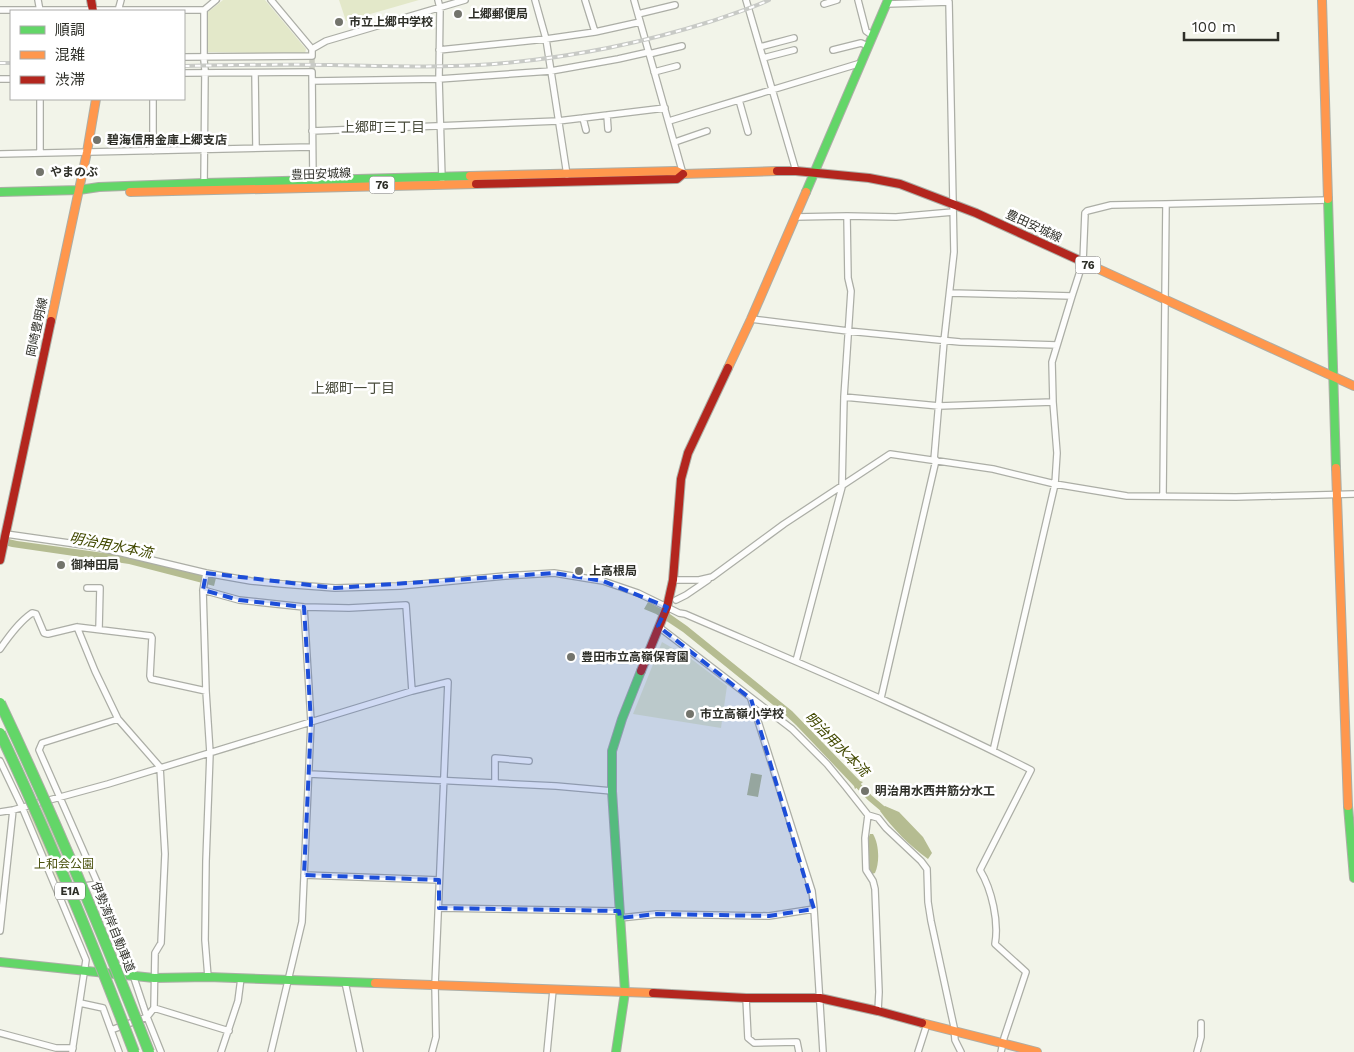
<svg xmlns="http://www.w3.org/2000/svg" width="1354" height="1052" viewBox="0 0 1354 1052" font-family="'Work Sans','Noto Sans JP',sans-serif">
  <style>
    .green { fill: #e3e8c9 }
    .water { fill: #b5bc91 }
    .lines { fill: none; stroke-linecap: round; stroke-linejoin: round }
    .canal { stroke: #b5bc91; stroke-width: 6 }
    .street-tunnel { stroke: #cbcdc2; stroke-width: 5.5; stroke-dasharray: 5.5 3; stroke-linecap: butt }
    .street-casing { stroke: #acaea6; stroke-width: 8 }
    .fast-casing { stroke: #acaea6; stroke-width: 10 }
    .slow-casing { stroke: #acaea6; stroke-width: 10 }
    .jam-casing { stroke: #acaea6; stroke-width: 10 }
    .street { stroke: #fdfdfc; stroke-width: 5.5 }
    .fast { stroke: #63d668; stroke-width: 8 }
    .slow { stroke: #ff974d; stroke-width: 8 }
    .jam { stroke: #b3261e; stroke-width: 8 }
    .rail-casing { stroke: #c8cac6; stroke-width: 4 }
    .rail { stroke: #fff; stroke-width: 2; stroke-dasharray: 5.5; stroke-linecap: butt }
    .fast-bridge-casing { stroke: #acaea6; stroke-width: 12; stroke-linecap: butt }
    .fast-bridge { stroke: #63d668; stroke-width: 10 }
    .marked { fill: #1d4ed8; fill-opacity: 0.2; stroke: #1d4ed8; stroke-width: 4; stroke-dasharray: 10 6; stroke-linejoin: round }
    .poi-dot { fill: #73746c; stroke: #fff; stroke-width: 2 }
    .labels { text-anchor: middle; stroke-width: 5; stroke-linejoin: round; paint-order: stroke }
    .shield { fill: #fff; stroke: #6d6d68; stroke-width: 1 }
    .shield-label { font-size: 11px; font-weight: bold; fill: #2e2f28 }
    .poi-label { font-size: 12px; font-weight: bold; fill: #2e2f28; stroke: #fff; text-anchor: start }
    .street-label { font-size: 12px; fill: #2e2f28; stroke: #fff }
    .park-label { font-size: 12px; fill: #4a510d; stroke: #fff }
    .neighbourhood-label { font-size: 14px; fill: #494c3c; stroke: #fff }
    .water-label { font-size: 14px; font-style: italic; fill: #424901; stroke: #fff }
  </style>
  <rect width="100%" height="100%" fill="#f2f4e9"/>
  <path class="green" d="M 223,0 L 265,0 L 306,49 L 305,54 L 208,52 L 208,12 Z
    M 339,0 L 419,0 L 346,21 Z
    M 662,642 L 690,658 L 727,686 L 721,728 L 633,714 Z
    M 53,805 L 84,876 L 58,886 L 27,811 Z"/>
  <path class="water" d="M 0,537 L 17,541 L 133,557 L 216,578 L 214,586 L 129,564 L 12,547 L 0,544 Z
    M 648,602 L 667,612 L 687,626 L 792,711 L 860,781 L 863,782 L 855,789 L 854,786 L 796,725 L 783,713 L 683,632 L 656,614 L 644,609 Z
    M 751,773 L 762,775 L 758,797 L 747,795 Z
    M 885,806 L 899,812 L 923,837 L 932,853 L 928,859 C 909,845 894,830 880,811 Z
    M 870,834 L 873,834 C 879,844 880,862 875,873 L 872,874 C 866,864 865,845 870,834 Z"/>
  <g class="lines">
    <path class="canal" d="M 853,780 L 870,798 L 889,814"/>
    <path class="street-tunnel" d="M 312,72 L 312,56"/>
    <g class="street-casing">
      <path id="street" d="M 38,0 L 40,11
        M 438,0 L 440,8 L 439,79 L 442,179
        M 535,0 L 546,39 L 567,175
        M 585,0 L 595,32
        M 634,0 L 683,174
        M 746,0 L 796,171
        M 858,0 L 866,31 L 873,36
        M 824,4 L 837,0
        M 887,4 L 949,2 L 954,252 L 944,341 L 934,460
        M 0,10 L 204,10 L 216,0
        M 204,10 L 204,60 L 205,70 L 204,186
        M 118,11 L 121,0
        M 638,14 L 675,5
        M 760,47 L 794,38
        M 312,49 L 326,41 L 465,0
        M 439,50 L 546,39 L 595,32 L 640,22
        M 833,50 L 861,43 L 868,46
        M 649,54 L 682,46
        M 184,57 L 312,56 L 312,49 L 271,0
        M 763,58 L 794,50
        M 654,72 L 677,66
        M 184,73 L 312,72 L 313,182
        M 255,73 L 256,148
        M 0,79 L 11,79
        M 312,81 L 439,79 L 551,71 L 618,59 L 649,52
        M 40,99 L 40,153
        M 153,99 L 153,151
        M 739,100 L 748,132
        M 607,115 L 608,129
        M 583,118 L 586,130
        M 669,121 L 861,63
        M 312,131 L 558,121 L 665,108
        M 675,142 L 707,131
        M 0,154 L 312,147
        M 795,217 L 847,216 L 896,217 L 953,212
        M 950,293 L 1072,296
        M 751,319 L 848,331 L 960,342 L 1057,345
        M 844,397 L 939,406 L 1053,402
        M 1163,495 L 1166,204
        M 6,534 L 97,547 L 206,573 L 251,581 L 282,584 L 335,588 L 400,586 L 505,576 L 554,573 L 603,581 L 638,593 L 679,613 L 685,614 C 801,664 918,712 1031,770 L 980,870 C 992,890 999,922 995,944 L 1026,972 L 1004,1038 L 1001,1052
        M 206,573 L 203,590 L 206,691 L 210,753 L 206,861 L 205,940 L 208,977
        M 673,580 L 699,580 L 712,577 L 784,524 L 890,454 L 993,469 L 1055,484 L 1127,496 L 1236,497 L 1354,494
        M 87,588 L 100,588 L 99,629
        M 203,590 L 239,600 L 304,607 L 349,608 L 406,605 L 412,691
        M 676,600 L 686,595 L 708,580
        M 77,627 L 95,671 L 118,719 L 160,767 L 165,854 L 161,943 L 155,953 L 154,1008 L 147,1017 L 111,1030
        M 659,627 L 792,729 L 827,764 L 846,787 L 868,815 L 878,818 L 886,828 L 921,861 L 927,869 L 928,902 L 931,921 L 954,1027 L 955,1040 L 961,1052
        M 0,649 C 9,636 19,622 32,613 L 36,614 L 44,633 L 48,634 L 77,627 L 151,636 L 152,638 L 150,676 L 151,679 L 206,691
        M 796,661 L 842,487 L 844,397 L 851,291 L 848,278 L 847,216
        M 881,698 L 936,460
        M 751,699 L 812,891 L 814,909 L 823,1052
        M 118,719 L 42,743 L 39,750 L 98,884 L 133,975 L 147,1017 L 161,1052
        M 993,751 L 1055,484 L 1057,453 L 1053,402 L 1052,362 L 1072,296 L 1083,262 L 1085,213 L 1087,211 L 1111,205 L 1166,204 L 1328,200
        M 0,761 L 22,807 L 86,960 L 72,1052
        M 309,774 L 556,786 L 612,791
        M 495,782 L 495,758 L 529,761
        M 0,812 L 13,810 L 108,784 L 412,691 L 448,682 L 435,985 L 436,1037 L 432,1052
        M 868,815 L 865,838 L 866,870 L 873,881 L 875,889 L 879,992 L 878,1011
        M 304,875 L 439,880
        M 57,890 L 98,884
        M 439,908 L 619,911
        M 620,918 L 657,914 L 769,916 L 814,909
        M 0,931 L 13,810
        M 345,982 L 360,1052
        M 746,998 L 748,1038 L 754,1043 L 797,1042 L 799,1052
        M 80,1003 L 103,1008 L 119,1052
        M 154,1008 L 229,1031
        M 0,1033 L 56,1048 L 73,1048
        M 221,1052 L 238,1001 L 241,978
        M 271,1052 L 302,922 L 311,722 L 304,607
        M 547,1052 L 553,990
        M 918,1052 L 927,1024
        M 1197,1052 L 1201,1037 L 1201,1023"/>
    </g>
    <g class="fast-casing">
      <path id="fast" d="M 0,192 L 79,190 L 99,187 L 204,183 L 470,176
        M 806,192 L 888,0
        M 1328,199 L 1336,468
        M 1348,806 L 1354,878
        M 0,962 L 154,978 L 208,977 L 375,983
        M 616,1052 L 625,992 L 612,791 L 612,751 L 622,719 L 641,671"/>
    </g>
    <g class="slow-casing">
      <path id="slow" d="M 1322,0 L 1328,199
        M 470,176 L 676,171 L 683,174 L 777,171
        M 130,192 L 476,184
        M 1092,266 L 1354,386
        M 51,321 L 87,152 L 96,99
        M 728,368 L 751,319 L 806,192
        M 1336,468 L 1348,806
        M 375,983 L 653,993
        M 922,1023 L 1037,1052"/>
    </g>
    <g class="jam-casing">
      <path id="jam" d="M 91,0 L 93,11
        M 777,171 L 796,171 L 869,178 L 900,184 L 976,213 L 1092,266
        M 476,184 L 677,179 L 683,174
        M 0,560 L 51,321
        M 641,671 L 667,607 L 673,580 L 681,479 L 688,453 L 728,368
        M 653,993 L 746,998 L 820,998 L 878,1011 L 922,1023"/>
    </g>
    <use href="#street" class="street"/>
    <use href="#fast" class="fast"/>
    <use href="#slow" class="slow"/>
    <use href="#jam" class="jam"/>
    <g class="rail-casing">
      <path id="rail" d="M 0,63 L 11,63
        M 184,66 C 233,65 282,64 331,65 C 386,66 440,68 494,64 C 567,58 639,44 709,22 C 729,15 750,9 769,0"/>
    </g>
    <use href="#rail" class="rail"/>
    <g class="fast-bridge-casing">
      <path id="fast-bridge" d="M 0,703 C 54,817 103,934 149,1052
        M 0,733 C 49,837 93,944 134,1052"/>
    </g>
    <use href="#fast-bridge" class="fast-bridge"/>
  </g>
  <path class="marked" d="M 206,573 L 335,588 L 554,573 L 603,581 L 667,607 L 658,626 L 751,699 L 814,909 L 769,916 L 657,914 L 620,918 L 619,911 L 439,908 L 439,880 L 304,875 L 311,722 L 304,607 L 239,600 L 203,590 Z"/>
  <g class="poi-dot">
    <circle cx="458" cy="14" r="5"/>
    <circle cx="339" cy="22" r="5"/>
    <circle cx="97" cy="140" r="5"/>
    <circle cx="40" cy="172" r="5"/>
    <circle cx="61" cy="565" r="5"/>
    <circle cx="579" cy="571" r="5"/>
    <circle cx="571" cy="657" r="5"/>
    <circle cx="690" cy="714" r="5"/>
    <circle cx="865" cy="791" r="5"/>
  </g>
  <g class="labels">
    <g class="shield">
      <rect x="369.5" y="176.5" width="25" height="17" rx="4"/>
      <rect x="1075.5" y="256.5" width="25" height="17" rx="4"/>
      <rect x="55" y="882.5" width="30" height="17" rx="4"/>
    </g>
    <g class="shield-label">
      <text x="382" y="189">76</text>
      <text x="1088" y="269">76</text>
      <text x="70" y="895">E1A</text>
    </g>
    <g class="poi-label">
      <text x="468" y="18">上郷郵便局</text>
      <text x="349" y="26">市立上郷中学校</text>
      <text x="107" y="144">碧海信用金庫上郷支店</text>
      <text x="50" y="176">やまのぶ</text>
      <text x="71" y="569">御神田局</text>
      <text x="589" y="575">上高根局</text>
      <text x="581" y="661">豊田市立高嶺保育園</text>
      <text x="700" y="718">市立高嶺小学校</text>
      <text x="875" y="795">明治用水西井筋分水工</text>
    </g>
    <g class="street-label">
      <text transform="translate(321 174) rotate(-2)" y="4">豊田安城線</text>
      <text transform="translate(1034 226) rotate(25)" y="4">豊田安城線</text>
      <text transform="translate(37 327) rotate(-78)" y="4">岡崎豊明線</text>
      <text transform="translate(113 927) rotate(68)" y="4">伊勢湾岸自動車道</text>
    </g>
    <g class="park-label">
      <text x="64" y="868">上和会公園</text>
    </g>
    <g class="neighbourhood-label">
      <text x="383" y="132">上郷町三丁目</text>
      <text x="353" y="393">上郷町一丁目</text>
    </g>
    <g class="water-label">
      <text transform="translate(111 545) rotate(11)" y="5">明治用水本流</text>
      <text transform="translate(837 744) rotate(45)" y="5">明治用水本流</text>
    </g>
  </g>
  <rect x="10" y="10" width="175" height="90" fill="#ffffff" stroke="#abaca9"/>
  <rect x="20" y="26" width="25" height="8" fill="#63d668" stroke="#abaca9"/>
  <text x="55" y="35" font-size="15" fill="#2e2f28">順調</text>
  <rect x="20" y="51" width="25" height="8" fill="#ff974d" stroke="#abaca9"/>
  <text x="55" y="60" font-size="15" fill="#2e2f28">混雑</text>
  <rect x="20" y="76" width="25" height="8" fill="#b3261e" stroke="#abaca9"/>
  <text x="55" y="85" font-size="15" fill="#2e2f28">渋滞</text>
  <path d="M1184 32v8h94v-8" fill="none" stroke="#2e2f28" stroke-width="2.5"/>
  <text x="1192" y="32" font-size="15" fill="#2e2f28" stroke="#ffffff" stroke-width="4" paint-order="stroke">100 m</text>
</svg>
